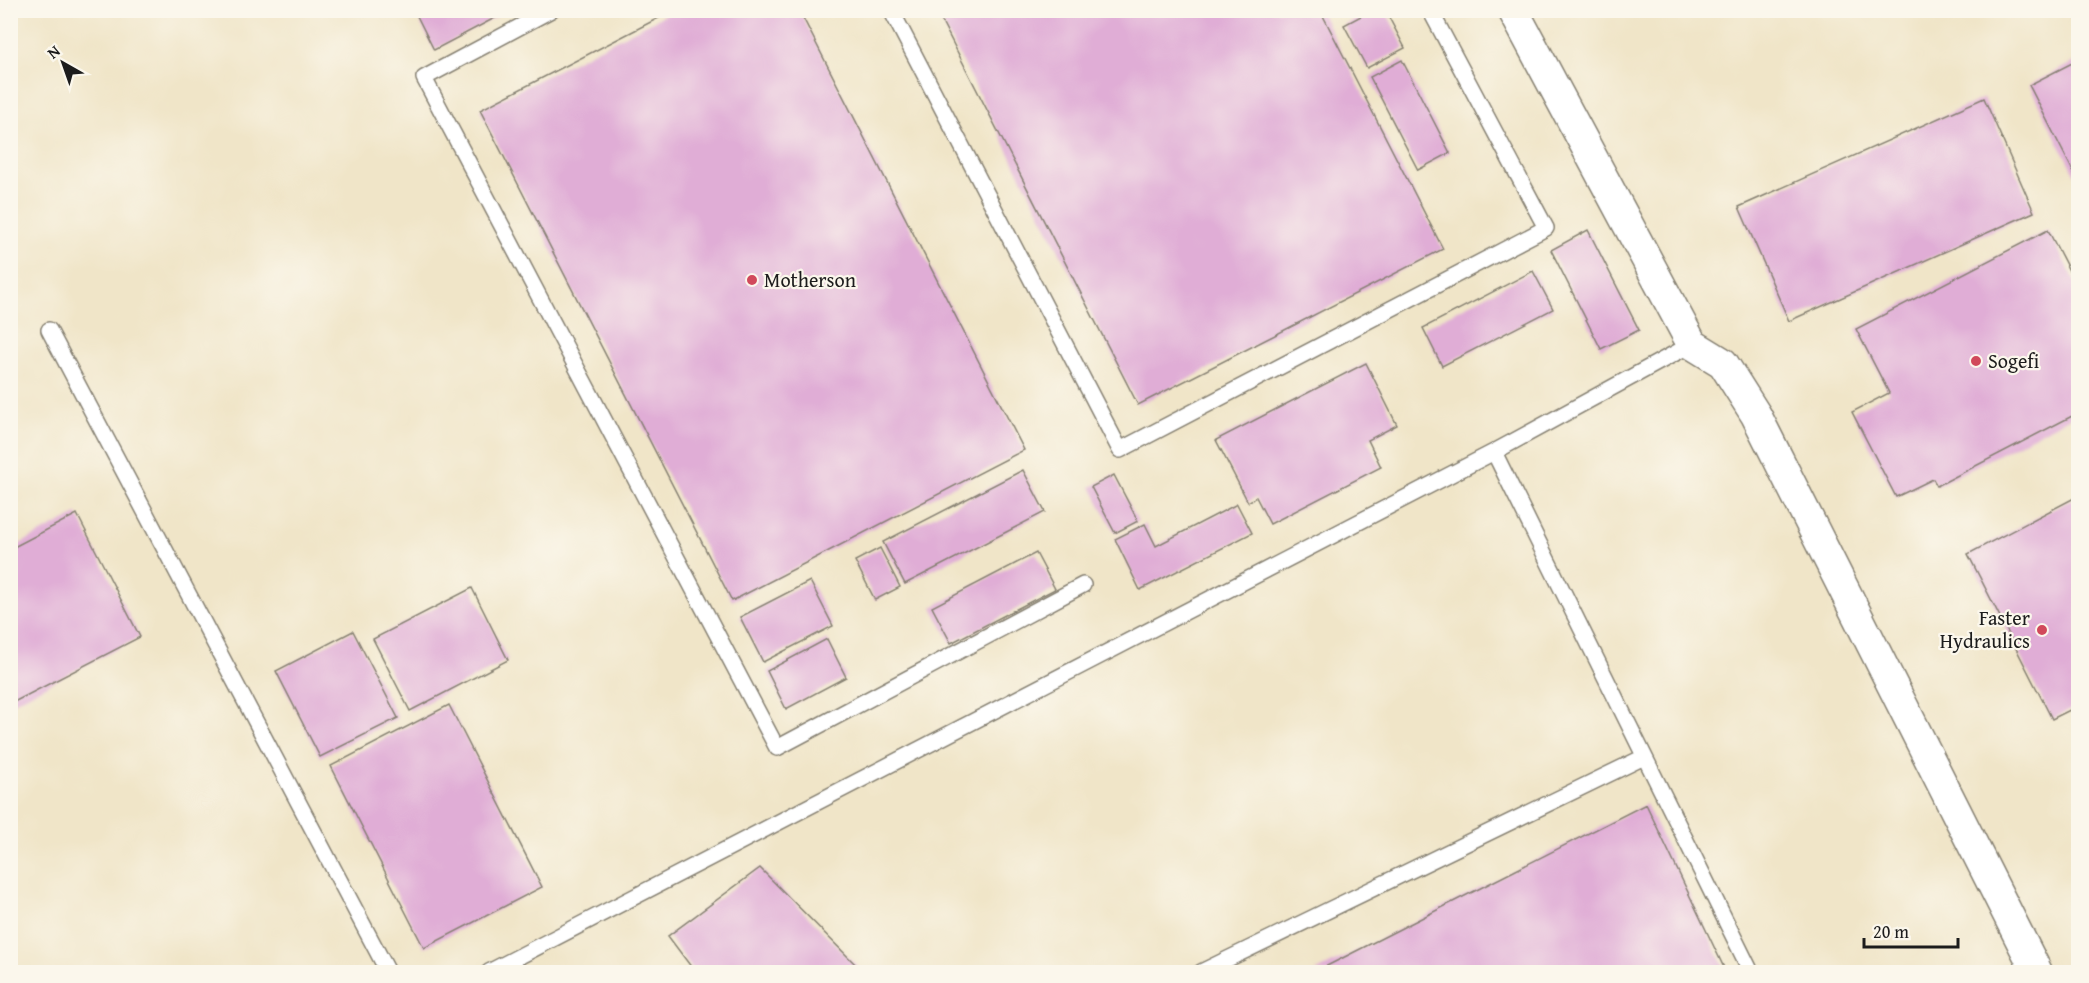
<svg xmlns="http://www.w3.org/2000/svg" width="2089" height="983" viewBox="0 0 2089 983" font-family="'Gentium Book Plus',serif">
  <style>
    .building { fill: #e0add6 }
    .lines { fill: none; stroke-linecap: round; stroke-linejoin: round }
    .service-casing { stroke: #868072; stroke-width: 18 }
    .minor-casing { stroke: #868072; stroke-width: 33 }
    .service { stroke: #fff; stroke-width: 15 }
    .minor { stroke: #fff; stroke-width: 30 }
    .poi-dot { fill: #d1495b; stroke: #fbf7ec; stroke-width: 2 }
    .labels { text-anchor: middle; stroke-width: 4.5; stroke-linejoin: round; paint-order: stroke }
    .poi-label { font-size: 20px; fill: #1c1c1c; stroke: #fbf7ec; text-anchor: start }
  </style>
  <rect width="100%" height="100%" fill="#fbf7ec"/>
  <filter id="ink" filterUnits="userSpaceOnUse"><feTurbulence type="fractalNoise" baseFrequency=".0167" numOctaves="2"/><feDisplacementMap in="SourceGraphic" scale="12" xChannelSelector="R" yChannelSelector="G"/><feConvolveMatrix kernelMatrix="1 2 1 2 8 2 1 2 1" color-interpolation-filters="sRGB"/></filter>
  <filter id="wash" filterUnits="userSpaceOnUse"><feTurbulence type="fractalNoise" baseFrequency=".008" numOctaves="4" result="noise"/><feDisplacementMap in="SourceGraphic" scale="24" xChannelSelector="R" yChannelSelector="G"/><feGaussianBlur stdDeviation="1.35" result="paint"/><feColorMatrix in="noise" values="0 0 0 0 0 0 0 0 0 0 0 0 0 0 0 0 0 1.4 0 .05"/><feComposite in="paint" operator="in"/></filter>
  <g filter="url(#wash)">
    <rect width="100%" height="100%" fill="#f0e5c8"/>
    <g id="blocks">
      <path class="building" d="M 414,10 L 510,10 L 434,50 Z
        M 674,10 L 799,10 L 1024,450 L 732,601 L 480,110 Z
        M 936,10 L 1320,10 L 1443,249 L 1138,405 Z
        M 1372,10 L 1385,10 L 1405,48 L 1367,68 L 1344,25 Z
        M 1402,60 L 1450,153 L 1418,170 L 1370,77 Z
        M 2078,60 L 2078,181 L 2029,85 Z
        M 1984,98 L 2034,212 L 1789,321 L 1739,207 Z
        M 1588,230 L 1639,330 L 1601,349 L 1551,250 Z
        M 2048,230 L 2078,288 L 2078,413 L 1937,486 L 1933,479 L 1896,497 L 1852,412 L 1889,393 L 1856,329 Z
        M 1533,271 L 1553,309 L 1442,366 L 1423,328 Z
        M 1366,363 L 1397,425 L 1368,440 L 1381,467 L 1270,524 L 1256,497 L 1248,502 L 1216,440 Z
        M 1023,470 L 1045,512 L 905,584 L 883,542 Z
        M 1114,475 L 1138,521 L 1115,533 L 1091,487 Z
        M 2078,496 L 2078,706 L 2052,719 L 1968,554 Z
        M 1237,504 L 1252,533 L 1140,590 L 1115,539 L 1145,524 L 1156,546 Z
        M 77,514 L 140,637 L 10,704 L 10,549 Z
        M 880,548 L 900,587 L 875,600 L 855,561 Z
        M 1036,553 L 1055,589 L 951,643 L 932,607 Z
        M 810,581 L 833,626 L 763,662 L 740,617 Z
        M 472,588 L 508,660 L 410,711 L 373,639 Z
        M 353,631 L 398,718 L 320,757 L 276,671 Z
        M 827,639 L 846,677 L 786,709 L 767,671 Z
        M 449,705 L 542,887 L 424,948 L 331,766 Z
        M 1646,804 L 1726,972 L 1315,972 Z
        M 760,868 L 863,972 L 695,972 L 668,936 Z"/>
    </g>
  </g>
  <g filter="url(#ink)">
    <use href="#blocks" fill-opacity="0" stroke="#868072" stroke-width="1.5"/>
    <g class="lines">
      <g class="service-casing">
        <path id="service" d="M 551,10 L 424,78 L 777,748 L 1083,585
          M 891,10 L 1120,450 L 1546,228 L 1430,10
          M 49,330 L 388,972
          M 1494,452 L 1751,972
          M 489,972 L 1494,452 L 1692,344
          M 1201,972 L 1644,757"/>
      </g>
      <g class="minor-casing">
        <path id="minor" d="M 1513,10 L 1692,344 L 1723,363 L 1756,415 L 2037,972"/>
      </g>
      <use href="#service" class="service"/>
      <use href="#minor" class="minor"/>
    </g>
  </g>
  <g class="poi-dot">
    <circle cx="752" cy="280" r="6"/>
    <circle cx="1976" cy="361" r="6"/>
    <circle cx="2042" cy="630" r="6"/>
  </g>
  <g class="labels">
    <g class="poi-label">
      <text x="764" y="287">Motherson</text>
      <text x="1988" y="368">Sogefi</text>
      <text x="2030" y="625" text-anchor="end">Faster<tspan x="2030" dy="23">Hydraulics</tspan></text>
    </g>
  </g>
  <rect width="2089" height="983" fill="none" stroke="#fbf7ec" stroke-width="36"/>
  <g transform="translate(63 63) rotate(320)" stroke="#fbf7ec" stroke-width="4.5" paint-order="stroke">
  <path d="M0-4.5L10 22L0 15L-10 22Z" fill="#1c1c1c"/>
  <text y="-9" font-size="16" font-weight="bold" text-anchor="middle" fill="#1c1c1c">N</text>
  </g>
  <path d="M1864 938v9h94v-9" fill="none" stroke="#1c1c1c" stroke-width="3"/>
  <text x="1873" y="938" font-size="18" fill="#1c1c1c" stroke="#fbf7ec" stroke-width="4.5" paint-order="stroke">20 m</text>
</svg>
